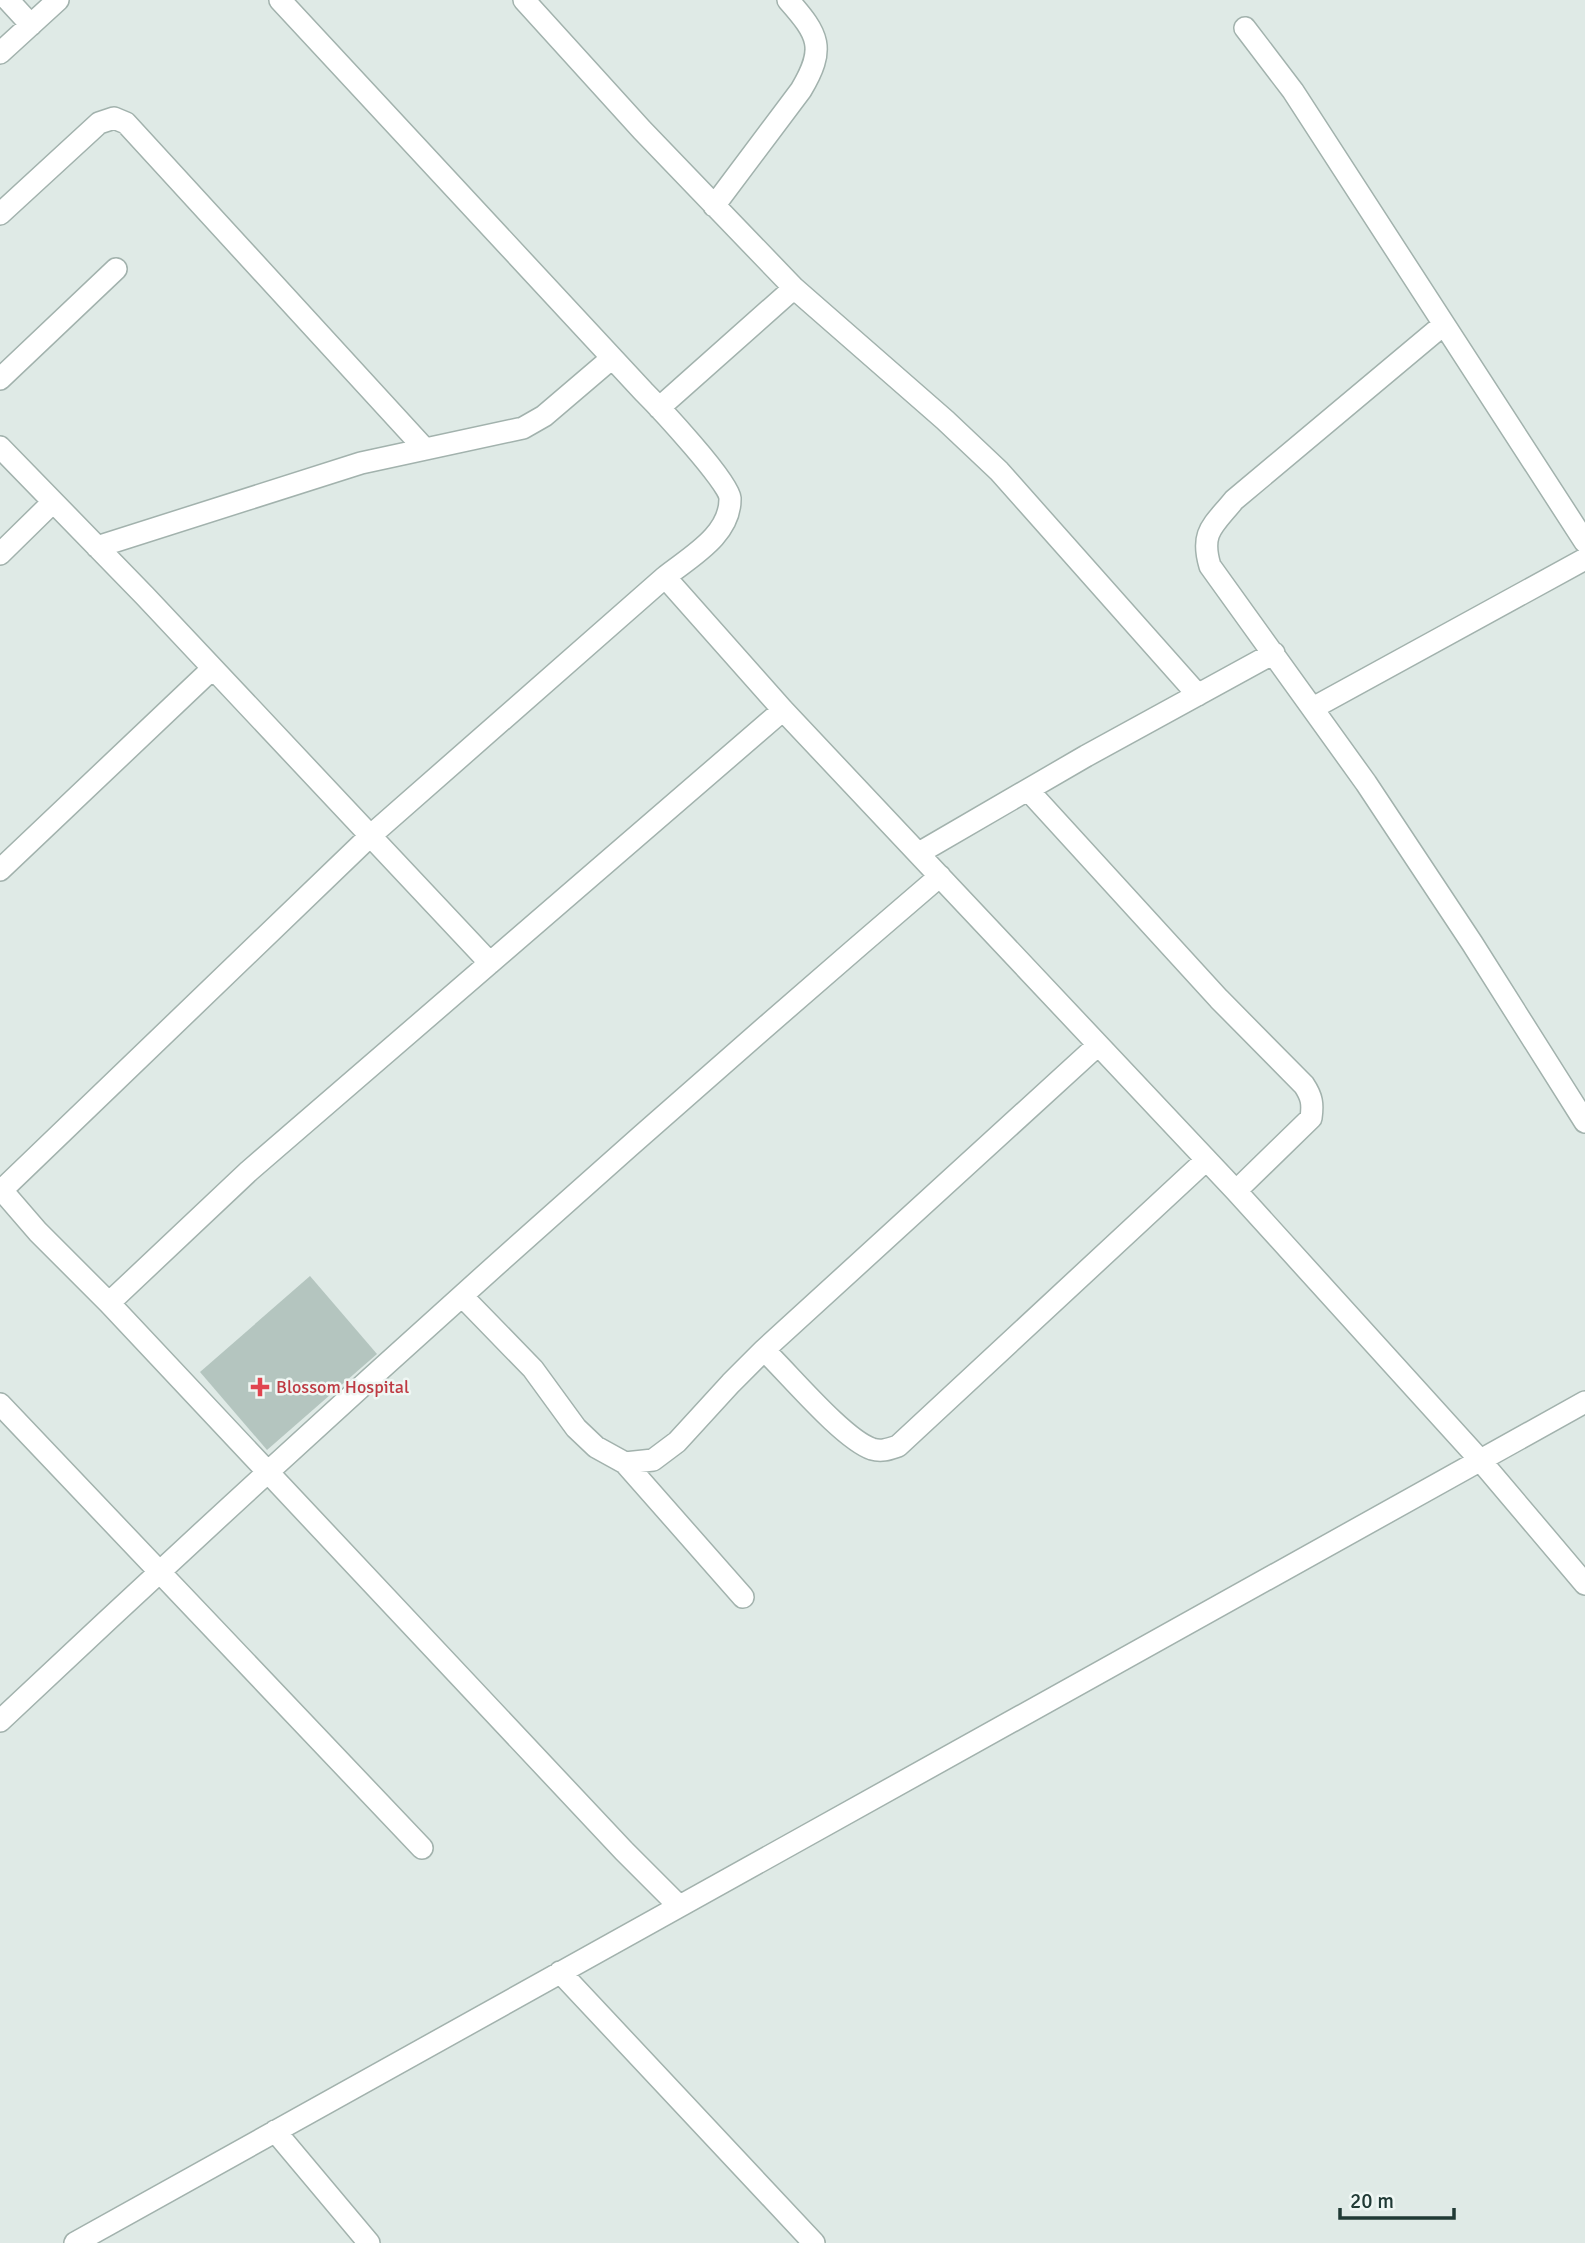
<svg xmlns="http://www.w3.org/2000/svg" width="1585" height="2243" viewBox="0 0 1585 2243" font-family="Signika,sans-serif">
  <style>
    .building { fill: #b4c5bf }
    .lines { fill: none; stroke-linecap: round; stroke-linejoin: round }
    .minor-casing { stroke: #a2b2ad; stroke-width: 24 }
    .minor { stroke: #fff; stroke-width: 21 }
    .health-dot { fill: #e0444e; stroke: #eff7f4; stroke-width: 2.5 }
    .labels { text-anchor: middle; stroke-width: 5; stroke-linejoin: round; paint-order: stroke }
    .health-label { font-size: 18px; fill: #be3a42; stroke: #eff7f4; text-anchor: start }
  </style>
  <rect width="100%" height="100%" fill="#dfeae6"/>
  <path class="building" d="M 310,1276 L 377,1354 L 267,1450 L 200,1372 Z"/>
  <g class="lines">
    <g class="minor-casing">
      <path id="minor" d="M 8,0 L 31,25
        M 280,0 C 401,131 522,262 644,392 C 659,407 729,482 730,498 C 731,535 690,557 665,577
        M 524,0 L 642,130 L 794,288 L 945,420 L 999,471 L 1198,695
        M 1245,28 L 1293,91 L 1585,542
        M 0,53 L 58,0
        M 714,206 L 801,90 C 826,48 819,35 788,0
        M 0,214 L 99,123 L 114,118 L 126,123 L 425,449
        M 1443,325 L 1234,500 C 1213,526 1200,532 1210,566 L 1366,783 L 1472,943 L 1585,1122
        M 0,379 L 116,269
        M 659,408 L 794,288
        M 0,447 L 145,596 L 490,963
        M 97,547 L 361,463 L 523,428 L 544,416 L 612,358
        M 0,554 L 53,502
        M 1313,708 L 1585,559
        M 1028,790 L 1219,999 L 1304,1085 C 1312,1097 1313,1104 1311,1118 L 1236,1191
        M 919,853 L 1086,756 L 1274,653
        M 0,870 L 212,669
        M 0,1188 L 38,1232 L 109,1303 L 624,1851 L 679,1906
        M 2,1190 L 369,837 L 665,577 L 783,710 L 1236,1191 L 1480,1460 L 1585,1584
        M 462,1296 L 533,1369 L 576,1428 L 596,1447 L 625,1463 L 653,1460 L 677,1442 L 731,1383 L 764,1350 L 1098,1045
        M 109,1303 L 249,1171 L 783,710
        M 764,1350 C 789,1374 843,1439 872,1449 C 882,1452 889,1449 898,1446 L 1205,1161
        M 0,1404 L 422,1848
        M 625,1463 L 743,1597
        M 0,1721 C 307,1432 620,1150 940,876
        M 560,1972 L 814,2243
        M 275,2131 L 369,2243
        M 75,2243 L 1585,1402"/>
    </g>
    <use href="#minor" class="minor"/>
  </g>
  <path class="health-dot" d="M256.5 1376.5h7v7h7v7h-7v7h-7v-7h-7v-7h7z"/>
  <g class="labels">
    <g class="health-label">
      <text x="276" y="1393">Blossom Hospital</text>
    </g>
  </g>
  <path d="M1340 2208v10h114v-10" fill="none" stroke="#203a35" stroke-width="3.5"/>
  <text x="1350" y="2208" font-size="21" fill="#203a35" stroke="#eff7f4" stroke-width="5" paint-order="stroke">20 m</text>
</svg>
